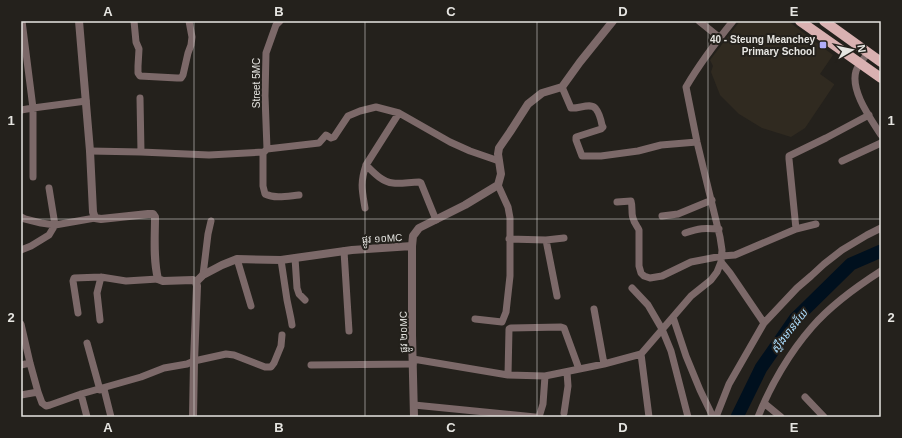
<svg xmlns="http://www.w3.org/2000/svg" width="902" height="438" viewBox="0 0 902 438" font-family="Arial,'Noto Sans Khmer',sans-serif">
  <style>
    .built { fill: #302a20 }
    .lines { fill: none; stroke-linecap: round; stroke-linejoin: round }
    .river { stroke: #00101e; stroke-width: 13 }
    .minor { stroke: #7c6969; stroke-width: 7 }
    .tertiary { stroke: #7c6969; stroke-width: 8 }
    .primary { stroke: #d9b1b1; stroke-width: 10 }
    .grid { fill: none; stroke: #e6e5e1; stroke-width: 1; stroke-opacity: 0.55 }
    .poi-dot { fill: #b1adfa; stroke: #24211c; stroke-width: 1.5 }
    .labels { text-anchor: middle; stroke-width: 4; stroke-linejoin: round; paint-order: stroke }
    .poi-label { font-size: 10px; font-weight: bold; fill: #e6e5e1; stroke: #24211c; text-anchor: end }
    .street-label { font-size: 10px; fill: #e6e5e1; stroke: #24211c }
    .water-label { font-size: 11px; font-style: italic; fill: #addefe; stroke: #24211c }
    .neatline { fill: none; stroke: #e6e5e1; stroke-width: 1.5 }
    .grid-label { font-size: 13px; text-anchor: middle; font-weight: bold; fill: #e6e5e1 }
  </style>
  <rect width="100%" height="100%" fill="#24211c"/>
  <path class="built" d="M 740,21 L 788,21 L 833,55 L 820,74 L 834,84 L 834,85 L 805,128 L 791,137 L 762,128 L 739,114 L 720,95 L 711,72 L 713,66 L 710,60 Z"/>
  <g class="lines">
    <path class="river" d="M 737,417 L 761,368 L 795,319 L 851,264 L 881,251"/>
    <path class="minor" d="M 22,21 L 33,108 L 86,101
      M 134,21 L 136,42 L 139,49 L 138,66 L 138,73 L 140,76 L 177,78 L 181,78 L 183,75 L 188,53 L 191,45 L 192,37 L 189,21
      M 699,21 L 720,38
      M 868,53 C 864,58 858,65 856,71 C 850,91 871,119 881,135
      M 562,87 L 571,108 C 579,109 591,102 596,109 C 599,113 601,120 602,125 L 603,127 L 601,129 L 576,137 L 576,140 L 582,156 L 601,156 L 638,151 L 661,145 L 697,142
      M 140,98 L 141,152
      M 21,110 L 33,108 L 33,177
      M 267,149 L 265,96 L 266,53 L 276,25 L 280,21
      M 90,151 L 141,152 L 209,155 L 263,152 L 264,152 L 267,149 L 319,143 L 326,135 L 331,138 L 334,137 L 348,116 L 360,111 L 376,107 L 399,113 L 450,142 L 470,151 L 499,161
      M 263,152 L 263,186 L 265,194 C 275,199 288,196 299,195
      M 842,161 L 881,143
      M 366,165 C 373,172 382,182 393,183 C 401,184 410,182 419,182 L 421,183 L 436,220
      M 617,202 L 631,201 C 633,207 631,213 633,218 C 634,223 637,226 639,230 L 639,266 L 641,273 L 644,276 L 650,278 L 662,276 L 691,262 L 722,256 L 735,255 L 796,229 L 816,224
      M 365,208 C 362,190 360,183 366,165 L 399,113
      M 662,216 L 678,214 L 712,200
      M 21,217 L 25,219 L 41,223 L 55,225 L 95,218
      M 796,229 L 789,159 L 789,156 L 826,138 L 869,115
      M 685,233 C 700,228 703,228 719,229
      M 509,239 L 546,240 L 564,238
      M 546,240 L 557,296
      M 21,250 L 31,246 L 49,235 L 55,225 L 49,188
      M 344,251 L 349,331
      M 295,258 L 297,288 L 299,294 L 305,300
      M 237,259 L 251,306
      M 281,260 L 287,300 L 291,319 L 292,325
      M 721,262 L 730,273 L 764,323
      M 203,275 L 208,234 L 211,221
      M 632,288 L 648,305 L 662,329 L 671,351 L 688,417
      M 594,309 L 604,364
      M 78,313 L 73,281 L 74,278 L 101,277 L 126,281 L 158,279
      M 673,317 L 686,356 L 700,390 L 713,417
      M 475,319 L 502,322 L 506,312 L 510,276 L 510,218 L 508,207 L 498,185
      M 100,320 L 97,293 L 101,277
      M 21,324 L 30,363 L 38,392 L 42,403 L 46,406 L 50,405 L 81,394 L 141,377 L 164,368 L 187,364 L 194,361 L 226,354 L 234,355 L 265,367 L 271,367 L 274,363 L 281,346 L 282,335
      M 87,343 L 100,390
      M 641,354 L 649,417
      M 413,359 L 508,375 L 545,376 L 604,364 L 641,354 L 691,296 L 711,280 L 717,272 L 721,262 L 722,250 L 720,237 L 697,142 L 686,87 C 700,63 716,42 733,21
      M 21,365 L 30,363
      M 311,365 L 413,364
      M 508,375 L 509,329 L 511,328 L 561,327 L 564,328 L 579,369
      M 104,389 L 111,417
      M 81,394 L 87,417
      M 21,395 L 38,392
      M 805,397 L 824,417
      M 764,403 L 781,417
      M 414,405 L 535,417
      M 564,413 L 568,386 L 567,372
      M 539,417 L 543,404 L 545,376
      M 716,417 L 729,384 L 764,323 L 797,288 L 811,276 L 824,264 L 842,250 L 867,235 L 881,228
      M 758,417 C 770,386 790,352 812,327 C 831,305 856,287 881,271"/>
    <path class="tertiary" d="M 79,21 L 90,151 L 93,212 L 95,218 L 101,219 L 148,214 L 153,214 L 155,217 C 155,237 153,259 158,279 L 163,281 L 193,280 L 196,282
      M 412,246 L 412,335 L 414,417
      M 193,417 L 194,361 L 197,286 L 196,282 L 203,275 L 222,265 L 237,259 L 281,260 L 295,258 L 352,250 L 412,246 L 413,236 L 419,228 L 465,205 L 498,185 L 501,174 L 498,154 L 499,148 L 510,132 L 528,104 L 542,93 L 562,87 L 580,62 L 613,21"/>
    <path class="primary" d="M 800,21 L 881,78
      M 824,21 L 881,62"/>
  </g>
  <path class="grid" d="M 194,21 L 194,417M 365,21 L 365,417M 537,21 L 537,417M 708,21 L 708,417M 21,219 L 881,219"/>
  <rect class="poi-dot" x="819" y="41" width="8" height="8" rx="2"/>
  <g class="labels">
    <g class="poi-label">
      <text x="815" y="43">40 - Steung Meanchey<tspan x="815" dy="12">Primary School</tspan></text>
    </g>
    <g class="street-label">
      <text transform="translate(256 83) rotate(-90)" y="4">Street 5MC</text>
      <text transform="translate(382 238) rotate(-3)" y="4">ផ្លូវ ១០MC</text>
      <text transform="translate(403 332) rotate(-91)" y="4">ផ្លូវ ២០MC</text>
    </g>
    <g class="water-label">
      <text transform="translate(789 331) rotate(-52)" y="4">ស្ទឹងមានជ័យ</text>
    </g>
  </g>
  <rect width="902" height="438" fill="none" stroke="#24211c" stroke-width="44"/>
  <g transform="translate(852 50) rotate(81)" stroke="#24211c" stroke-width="3" paint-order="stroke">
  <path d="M0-3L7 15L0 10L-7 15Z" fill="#e6e5e1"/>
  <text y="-6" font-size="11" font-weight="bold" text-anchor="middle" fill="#e6e5e1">N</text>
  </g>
  <rect x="22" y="22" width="858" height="394" class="neatline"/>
  <g class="grid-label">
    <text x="108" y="16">A</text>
    <text x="279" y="16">B</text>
    <text x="451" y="16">C</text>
    <text x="623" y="16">D</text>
    <text x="794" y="16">E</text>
    <text x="11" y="125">1</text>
    <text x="891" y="125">1</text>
    <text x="11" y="322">2</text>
    <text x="891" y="322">2</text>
    <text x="108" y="432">A</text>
    <text x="279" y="432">B</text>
    <text x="451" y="432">C</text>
    <text x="623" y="432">D</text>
    <text x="794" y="432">E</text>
  </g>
</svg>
